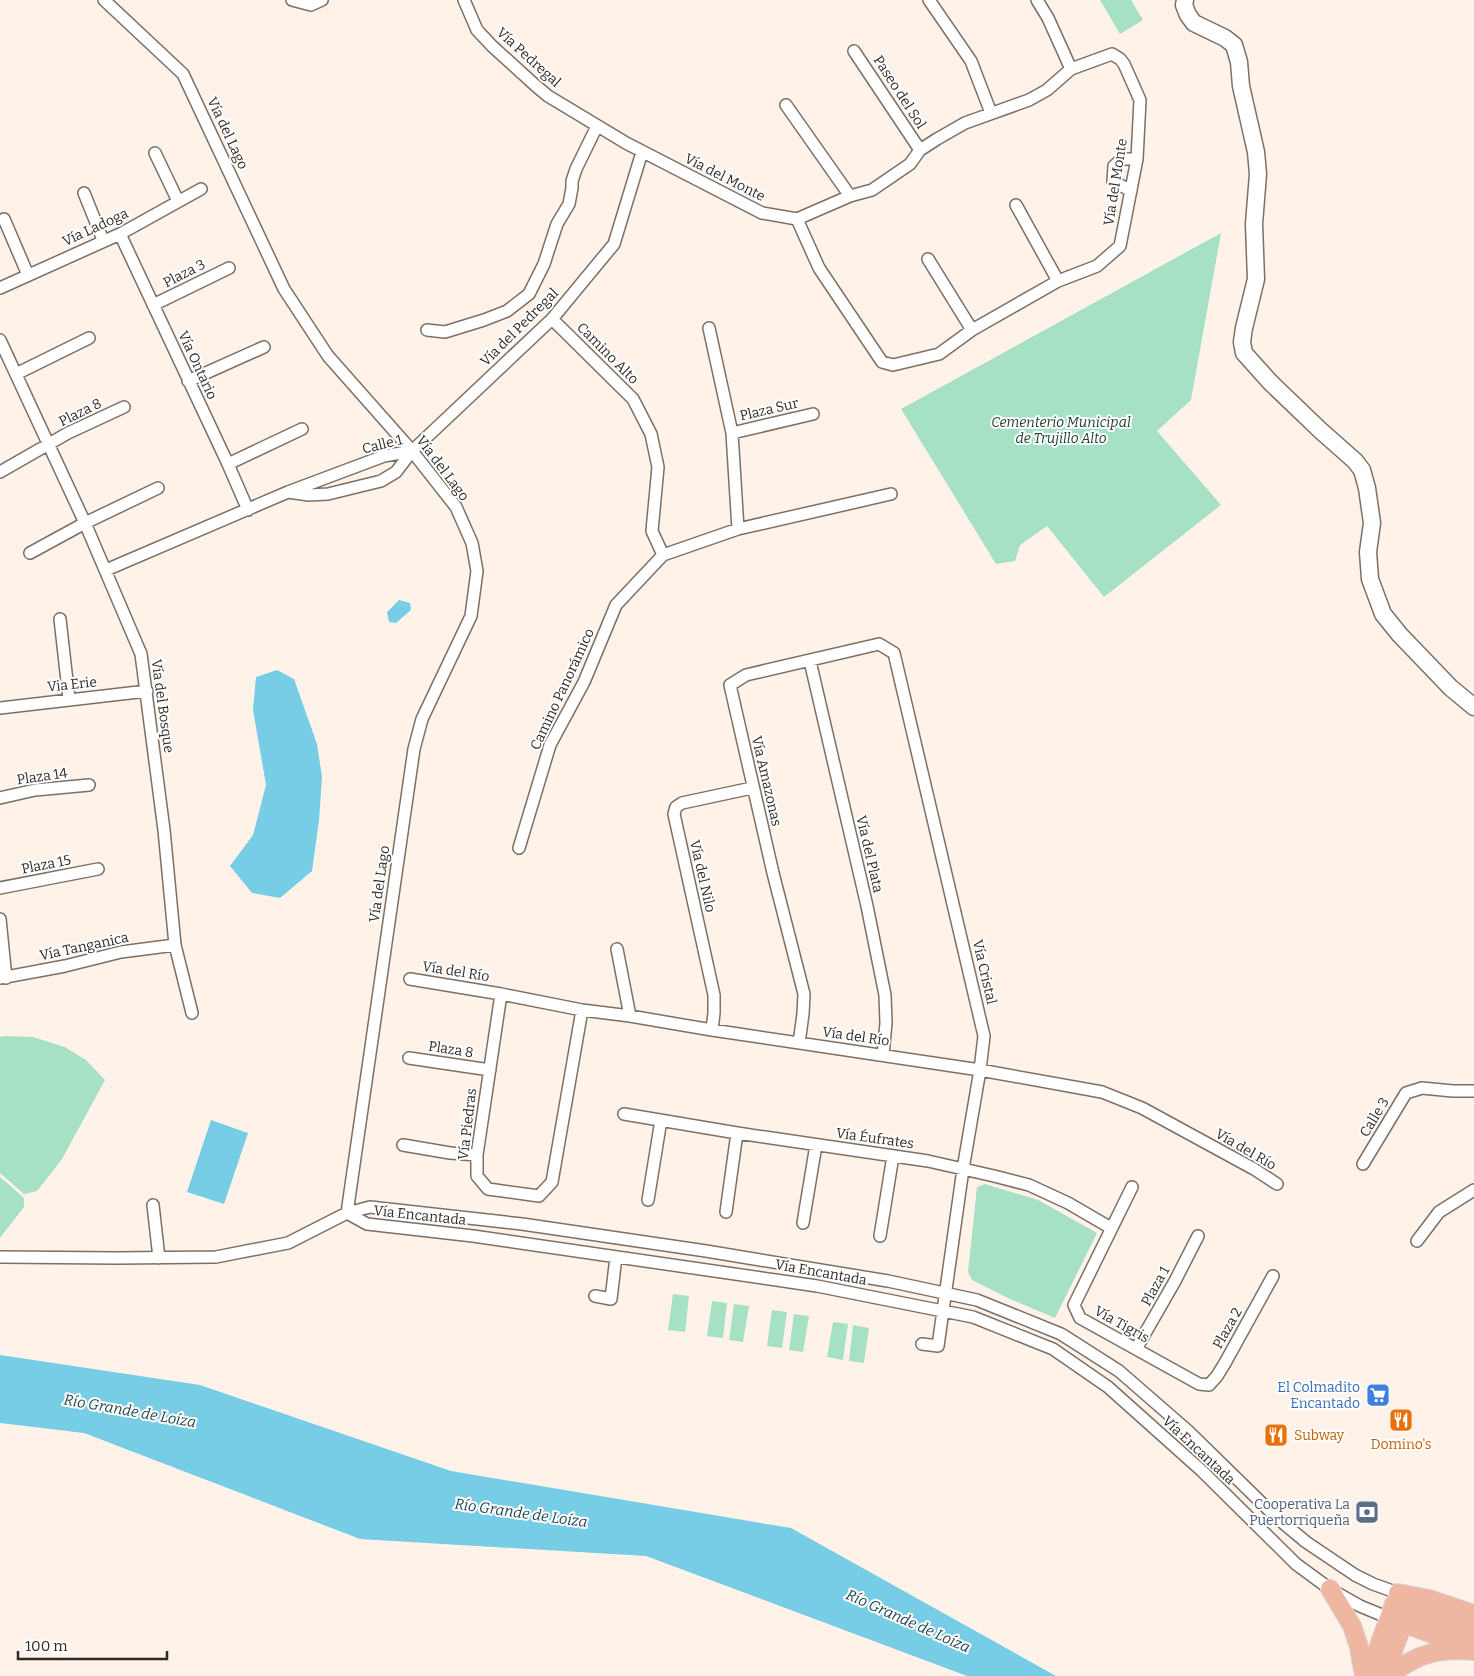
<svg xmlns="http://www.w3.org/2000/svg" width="1474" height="1676" viewBox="0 0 1474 1676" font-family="Bitter,serif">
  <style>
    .green { fill: #a6e0c5 }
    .water { fill: #76cde5 }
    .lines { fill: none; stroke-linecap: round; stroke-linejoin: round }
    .minor-casing { stroke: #7a7068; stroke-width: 14 }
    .secondary-casing { stroke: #7a7068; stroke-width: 19 }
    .primary-casing { stroke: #d5d5d4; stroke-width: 20 }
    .minor { stroke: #fff; stroke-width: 11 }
    .secondary { stroke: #fff; stroke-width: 16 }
    .primary { stroke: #efb6a1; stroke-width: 18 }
    .labels { text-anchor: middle; stroke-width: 4; stroke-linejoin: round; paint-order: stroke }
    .street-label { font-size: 14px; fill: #2f2b27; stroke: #fff }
    .park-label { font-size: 14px; font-style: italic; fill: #193c2e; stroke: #fff }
    .shop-label { font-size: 14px; fill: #366cbe; stroke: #fff; text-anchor: end }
    .food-label { font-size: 14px; fill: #c56008; stroke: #fff; text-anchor: start }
    .service-label { font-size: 14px; fill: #4e5e75; stroke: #fff; text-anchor: end }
    .water-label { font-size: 15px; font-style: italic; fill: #1d4550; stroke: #fff }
  </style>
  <rect width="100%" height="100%" fill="#fef2e9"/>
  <path class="green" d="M 1100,0 L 1131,0 L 1143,20 L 1120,34 Z
    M 1221,233 L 1191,400 L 1157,431 L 1221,505 L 1104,597 L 1047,526 L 1020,545 L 1015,561 L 996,564 L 901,409 Z
    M 4,1036 L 33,1037 L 65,1047 L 86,1060 L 105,1080 L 62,1159 L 37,1191 L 24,1194 L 0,1173 L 0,1037 Z
    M 0,1177 L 24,1198 L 24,1207 L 0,1238 Z
    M 985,1184 L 1038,1200 L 1097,1233 L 1055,1318 L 1010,1299 L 972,1280 L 968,1272 L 977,1187 Z
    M 673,1294 L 689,1296 L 685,1332 L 668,1330 Z
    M 712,1301 L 727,1303 L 723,1338 L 707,1336 Z
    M 734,1304 L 749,1306 L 743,1342 L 729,1340 Z
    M 772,1310 L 787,1312 L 782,1348 L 767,1346 Z
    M 794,1314 L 809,1316 L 803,1352 L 789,1350 Z
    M 833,1322 L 848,1324 L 843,1360 L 827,1357 Z
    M 853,1325 L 869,1328 L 864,1363 L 849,1361 Z"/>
  <path class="water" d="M 399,600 L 410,603 L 411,610 L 396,623 L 389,622 L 387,612 Z
    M 277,670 L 294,679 L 317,744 L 322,777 L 319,820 L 312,871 L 280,898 L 252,893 L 230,866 L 253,835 L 266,785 L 253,710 L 256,677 Z
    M 211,1120 L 248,1133 L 224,1204 L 187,1192 Z
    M 0,1355 L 200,1385 L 451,1471 L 791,1528 L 1056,1676 L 967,1676 L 646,1556 L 360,1539 L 84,1433 L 0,1423 Z"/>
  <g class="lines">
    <g class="minor-casing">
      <path id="minor" d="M 104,0 L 183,74 L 284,289 L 328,356 L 412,451 L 456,507 L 472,543 L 477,571 L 471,616 L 422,719 L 414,749 L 347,1213
        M 292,0 L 311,5 L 322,0
        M 464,0 L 477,30 L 492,46 L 536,86 L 548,96 L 626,143 L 762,213 L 797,219 L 850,196 L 872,190 L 910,164 L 920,150 L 937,139 L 965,123 L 1029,100 L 1047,90 L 1071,69 L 1112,54 L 1120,59 L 1124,64 L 1140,100 L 1137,159 L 1120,246 L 1097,266 L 1058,281 L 972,330 L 939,354 L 893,365 L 882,362 L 819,268 L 797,219
        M 929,0 L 971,61 L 991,113
        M 1037,0 L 1048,18 L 1071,69
        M 854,51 L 920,150
        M 786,105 L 850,196
        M 155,153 L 178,201
        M 1131,191 L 1113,181 L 1114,166 L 1122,159 L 1137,159
        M 84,193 L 103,240
        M 1016,205 L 1058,281
        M 4,219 L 28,275
        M 120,234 L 228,464 L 248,510
        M 928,259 L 972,330
        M 0,288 L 120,234 L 201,189
        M 153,305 L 229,268
        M 552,319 L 633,399 L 651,434 L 658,467 L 652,531 L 663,555
        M 709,328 L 732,433 L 738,529
        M 427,330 L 445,332 L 484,320 L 507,311 L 529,294 L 544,264 L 557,224 L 569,204 L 572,188 L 572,181 L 576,169 L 597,126
        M 0,340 L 85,523 L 141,654 L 164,830 L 175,945 L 192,1013
        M 16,374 L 89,338
        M 188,381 L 264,347
        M 732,433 L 813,414
        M 228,464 L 302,429
        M 0,472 L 68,433 L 124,407
        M 288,492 L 309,495 L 328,494 L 381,481 L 396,472 L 412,451 L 552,319 L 614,244 L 642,152
        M 30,553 L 85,523 L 158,488
        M 106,570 L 288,492 L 384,456 L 412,451
        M 60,619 L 69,699
        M 810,661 L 867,906 L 885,995 L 886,1023 L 883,1055
        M 0,708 L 147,691
        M 0,798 L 35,790 L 89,785
        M 519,848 L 550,745 L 584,682 L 616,605 L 663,555 L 738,529 L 891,494
        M 0,888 L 98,869
        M 0,919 L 6,978
        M 617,949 L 630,1016
        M 0,978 L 65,966 L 121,952 L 175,945
        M 410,979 L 501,994 L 582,1010 L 630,1016 L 712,1030 L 980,1070 L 1102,1092 L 1142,1108 L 1254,1169 L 1277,1184
        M 501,994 L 477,1155 L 477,1176 L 488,1189 L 539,1196 L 552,1182 L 582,1010
        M 712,1030 L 714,1013 L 714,995 L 674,814 L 676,807 L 682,803 L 752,788
        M 799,1043 L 803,1014 L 804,994 L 773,873 L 730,685 L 746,675 L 879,644 L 894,653 L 984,1036 L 980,1070 L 963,1169 L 938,1346 L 922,1344
        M 409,1058 L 490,1070
        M 624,1114 L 737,1133 L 928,1161 L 994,1176 L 1029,1185 L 1068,1203 L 1111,1228
        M 403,1145 L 450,1153 L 477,1155
        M 1363,1164 L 1406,1093 L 1422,1088 L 1453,1091 L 1474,1091
        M 1132,1187 L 1074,1305 L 1080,1318 L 1199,1384 L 1209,1385 L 1217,1376 L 1225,1363 L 1273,1276
        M 648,1200 L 661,1120
        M 153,1205 L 159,1258
        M 726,1212 L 737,1133
        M 347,1213 L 367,1224 L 473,1236 L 817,1286 L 973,1317 L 1053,1349 L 1108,1387 L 1202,1471 L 1296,1564 L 1330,1589 L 1360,1606 L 1389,1618
        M 803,1223 L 816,1145
        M 880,1236 L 893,1156
        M 1417,1241 L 1439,1212 L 1474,1190
        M 0,1257 L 117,1258 L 216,1257 L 288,1243 L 347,1213 L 370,1207 L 522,1224 L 706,1251 L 888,1281 L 977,1300 L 1061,1334 L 1119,1371 L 1188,1431 L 1276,1517 L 1306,1542 L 1355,1575 L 1373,1584 L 1398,1593
        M 595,1296 L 611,1299 L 616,1257
        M 1136,1349 L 1175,1281 L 1198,1236"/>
    </g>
    <g class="secondary-casing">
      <path id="secondary" d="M 1185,0 L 1184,5 L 1188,15 L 1194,23 L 1225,38 L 1234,45 L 1239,62 L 1241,86 L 1256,152 L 1258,174 L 1254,224 L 1256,279 L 1244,328 L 1242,342 L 1244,353 L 1270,382 L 1320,430 L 1355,461 L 1362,470 L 1367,488 L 1372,523 L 1368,552 L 1370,579 L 1383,614 L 1400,635 L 1451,688 L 1474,707"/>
    </g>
    <g class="primary-casing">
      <path id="primary" d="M 1330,1589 L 1352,1626 L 1359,1647 L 1364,1676
        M 1398,1593 L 1429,1599 L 1474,1614
        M 1389,1618 L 1440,1637 L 1470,1643
        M 1368,1676 L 1394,1604 L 1444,1621 L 1474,1627
        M 1384,1676 L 1407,1613
        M 1390,1676 C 1416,1653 1440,1648 1474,1651"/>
    </g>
    <use href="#minor" class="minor"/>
    <use href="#secondary" class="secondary"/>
    <use href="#primary" class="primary"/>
  </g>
  <defs>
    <g id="supermarket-square" transform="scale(1.25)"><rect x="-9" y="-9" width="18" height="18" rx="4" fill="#3f7fe0" stroke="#fff"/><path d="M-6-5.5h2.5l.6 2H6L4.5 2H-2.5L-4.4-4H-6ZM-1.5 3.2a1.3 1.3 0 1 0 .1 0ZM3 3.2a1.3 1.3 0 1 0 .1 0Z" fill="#fff"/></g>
    <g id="restaurant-square" transform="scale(1.25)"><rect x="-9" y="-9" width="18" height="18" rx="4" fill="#e8710a" stroke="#fff"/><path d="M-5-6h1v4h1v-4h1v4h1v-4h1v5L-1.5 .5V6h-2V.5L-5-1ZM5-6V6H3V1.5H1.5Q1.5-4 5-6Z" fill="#fff"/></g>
    <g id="bank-square" transform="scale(1.25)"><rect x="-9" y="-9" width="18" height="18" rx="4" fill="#5c6f8a" stroke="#fff"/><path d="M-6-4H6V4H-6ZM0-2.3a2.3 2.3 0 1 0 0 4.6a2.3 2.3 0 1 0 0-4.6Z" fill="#fff"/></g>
  </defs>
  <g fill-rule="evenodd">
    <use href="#supermarket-square" x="1378" y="1395"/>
    <use href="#restaurant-square" x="1401" y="1420"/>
    <use href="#restaurant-square" x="1276" y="1435"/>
    <use href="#bank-square" x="1367" y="1512"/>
  </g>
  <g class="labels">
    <g class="street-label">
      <text transform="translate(529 57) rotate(42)" y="5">Vía Pedregal</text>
      <text transform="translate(900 92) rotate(57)" y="5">Paseo del Sol</text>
      <text transform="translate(228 133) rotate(65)" y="5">Vía del Lago</text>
      <text transform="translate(725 177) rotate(27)" y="5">Vía del Monte</text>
      <text transform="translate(1115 182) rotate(-81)" y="5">Vía del Monte</text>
      <text transform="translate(95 227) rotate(-25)" y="5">Vía Ladoga</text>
      <text transform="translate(184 273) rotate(-27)" y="5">Plaza 3</text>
      <text transform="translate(519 327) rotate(-45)" y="5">Vía del Pedregal</text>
      <text transform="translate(608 353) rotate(45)" y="5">Camino Alto</text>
      <text transform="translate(198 365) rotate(65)" y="5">Vía Ontario</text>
      <text transform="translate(769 409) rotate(-13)" y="5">Plaza Sur</text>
      <text transform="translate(80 412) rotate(-26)" y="5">Plaza 8</text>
      <text transform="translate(382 444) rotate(-14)" y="5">Calle 1</text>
      <text transform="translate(443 468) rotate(53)" y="5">Vía del Lago</text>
      <text transform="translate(72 684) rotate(-6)" y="5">Via Erie</text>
      <text transform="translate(562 689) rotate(-65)" y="5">Camino Panorámico</text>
      <text transform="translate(163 706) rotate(82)" y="5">Vía del Bosque</text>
      <text transform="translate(42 776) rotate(-8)" y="5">Plaza 14</text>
      <text transform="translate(767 781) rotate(77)" y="5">Vía Amazonas</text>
      <text transform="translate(870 854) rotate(77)" y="5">Vía del Plata</text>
      <text transform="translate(46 864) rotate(-11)" y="5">Plaza 15</text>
      <text transform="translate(703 876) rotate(77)" y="5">Vía del Nilo</text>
      <text transform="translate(379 884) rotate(-82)" y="5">Vía del Lago</text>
      <text transform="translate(84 946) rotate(-12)" y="5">Vía Tanganica</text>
      <text transform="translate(456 971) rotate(9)" y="5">Vía del Río</text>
      <text transform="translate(985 972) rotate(77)" y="5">Vía Cristal</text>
      <text transform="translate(856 1036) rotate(8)" y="5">Vía del Río</text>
      <text transform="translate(451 1049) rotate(9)" y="5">Plaza 8</text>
      <text transform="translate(1374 1117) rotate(-59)" y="5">Calle 3</text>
      <text transform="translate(467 1124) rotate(-83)" y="5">Vía Piedras</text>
      <text transform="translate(875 1138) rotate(8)" y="5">Vía Éufrates</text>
      <text transform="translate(1246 1149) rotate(30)" y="5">Vía del Río</text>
      <text transform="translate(420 1215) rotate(6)" y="5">Vía Encantada</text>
      <text transform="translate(821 1272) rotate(10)" y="5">Vía Encantada</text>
      <text transform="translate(1155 1286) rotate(-61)" y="5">Plaza 1</text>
      <text transform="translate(1122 1324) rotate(29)" y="5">Vía Tigris</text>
      <text transform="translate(1227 1328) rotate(-61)" y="5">Plaza 2</text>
      <text transform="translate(1199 1450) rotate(43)" y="5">Vía Encantada</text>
    </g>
    <g class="park-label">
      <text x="1061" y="427">Cementerio Municipal<tspan x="1061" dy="16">de Trujillo Alto</tspan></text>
    </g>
    <g class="shop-label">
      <text x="1360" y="1392">El Colmadito<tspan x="1360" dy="16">Encantado</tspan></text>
    </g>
    <g class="food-label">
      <text x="1294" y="1440">Subway</text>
      <text x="1401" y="1449" text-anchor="middle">Domino's</text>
    </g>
    <g class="service-label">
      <text x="1350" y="1509">Cooperativa La<tspan x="1350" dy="16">Puertorriqueña</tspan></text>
    </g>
    <g class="water-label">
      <text transform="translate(130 1411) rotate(10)" y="5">Río Grande de Loíza</text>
      <text transform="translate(521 1513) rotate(8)" y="5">Río Grande de Loíza</text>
      <text transform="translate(908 1621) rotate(24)" y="5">Río Grande de Loíza</text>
    </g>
  </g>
  <path d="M18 1651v8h149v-8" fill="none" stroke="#2f2b27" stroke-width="2.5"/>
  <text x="25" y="1651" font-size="15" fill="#2f2b27" stroke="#ffffff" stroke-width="4" paint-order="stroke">100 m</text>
</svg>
